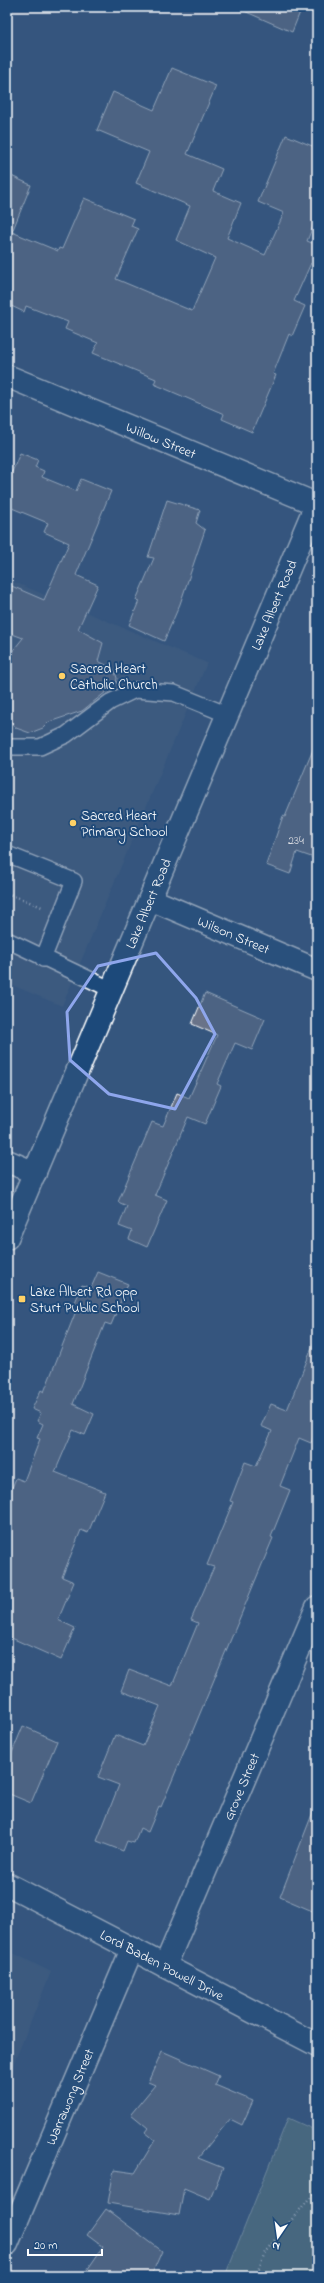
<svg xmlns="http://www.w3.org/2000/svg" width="324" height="2283" viewBox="0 0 324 2283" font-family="'Indie Flower',sans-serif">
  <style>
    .built { fill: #455f81 }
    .green { fill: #5d7c81; stroke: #aebec0 }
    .building { fill: #697389; stroke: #fff }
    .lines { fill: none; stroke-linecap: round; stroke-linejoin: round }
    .lane-casing { stroke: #fff; stroke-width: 18 }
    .street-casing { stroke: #fff; stroke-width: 25 }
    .secondary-casing { stroke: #fff; stroke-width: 25 }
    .path { stroke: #fff; stroke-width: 2.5; stroke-dasharray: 1 3; stroke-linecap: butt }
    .lane { stroke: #1f4a7a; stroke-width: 15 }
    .street { stroke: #1f4a7a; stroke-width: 22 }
    .secondary { stroke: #1f4a7a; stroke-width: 22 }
    .marked { fill: none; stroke: #8ea6ec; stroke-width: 3; stroke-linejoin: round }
    .poi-dot { fill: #ffd166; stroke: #1f4a7a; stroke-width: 1.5 }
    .labels { text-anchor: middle; stroke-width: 4; stroke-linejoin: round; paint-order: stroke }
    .number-label { font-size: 12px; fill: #dadce2 }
    .street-label { font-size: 14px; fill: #fff; stroke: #1f4a7a }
    .poi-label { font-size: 14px; fill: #fff; stroke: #1f4a7a; text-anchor: start }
  </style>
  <rect width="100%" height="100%" fill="#35567e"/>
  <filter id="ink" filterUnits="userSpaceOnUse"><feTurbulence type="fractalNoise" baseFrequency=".025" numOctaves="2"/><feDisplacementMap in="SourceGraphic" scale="8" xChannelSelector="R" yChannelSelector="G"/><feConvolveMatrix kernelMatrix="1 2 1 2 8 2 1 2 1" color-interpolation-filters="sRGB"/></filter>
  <g filter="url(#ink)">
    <path class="built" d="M 7,579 L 207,663 L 62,1006 L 7,983 Z
      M 7,1950 L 51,1972 L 7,2080 Z"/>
    <path class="green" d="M 288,2118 L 317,2131 L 317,2276 L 225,2276 Z"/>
    <path class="building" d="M 235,7 L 302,7 L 292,32 Z
      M 172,68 L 216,86 L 187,154 L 222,169 L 213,191 L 241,203 L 227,238 L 265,255 L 284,213 L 258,202 L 286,135 L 317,148 L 317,216 L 307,241 L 317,245 L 317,266 L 311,263 L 294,301 L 305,306 L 292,336 L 289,334 L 273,374 L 276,375 L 252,432 L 222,419 L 224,414 L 154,384 L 156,379 L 93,353 L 98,343 L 65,329 L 68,322 L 26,306 L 24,312 L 7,304 L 7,174 L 31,185 L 12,232 L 58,251 L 59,248 L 62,249 L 84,198 L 134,219 L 131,226 L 138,229 L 116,279 L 192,311 L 215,258 L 176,240 L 190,206 L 136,183 L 149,152 L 97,130 L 113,92 L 154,110 Z
      M 20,453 L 38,460 L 35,467 L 44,471 L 42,477 L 76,491 L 81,479 L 111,491 L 76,575 L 98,585 L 78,629 L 103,643 L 98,661 L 114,669 L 117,678 L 116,684 L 82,711 L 49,722 L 43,728 L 30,733 L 16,728 L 7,716 L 7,658 L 23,638 L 7,632 L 7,584 L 44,600 L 69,543 L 44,532 L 48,523 L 7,506 L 7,470 L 12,472 Z
      M 167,500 L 200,510 L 196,523 L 205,530 L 180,604 L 164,641 L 129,625 L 139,601 L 136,600 L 154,558 L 148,557 Z
      M 317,740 L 317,859 L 297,852 L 290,874 L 266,865 L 283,816 L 285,817 Z
      M 205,993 L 265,1019 L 252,1050 L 235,1043 L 217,1084 L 221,1086 L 205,1124 L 188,1117 L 155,1195 L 167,1200 L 147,1247 L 129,1239 L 132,1231 L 119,1226 L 127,1206 L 118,1202 L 152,1122 L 163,1126 L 177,1093 L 189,1098 L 217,1035 L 192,1024 Z
      M 98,1272 L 128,1284 L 111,1325 L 105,1323 L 73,1404 L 94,1414 L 85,1435 L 73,1430 L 55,1472 L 105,1492 L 88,1533 L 81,1530 L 62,1577 L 74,1582 L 58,1620 L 75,1628 L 61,1660 L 7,1636 L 7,1500 L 16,1478 L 24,1481 L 40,1439 L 37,1438 L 43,1424 L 37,1421 L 41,1413 L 32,1409 L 41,1390 L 44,1392 L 76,1311 L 72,1310 L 82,1285 L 91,1288 Z
      M 316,1338 L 317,1428 L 311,1443 L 299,1438 L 280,1486 L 290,1490 L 271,1537 L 273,1538 L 161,1807 L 159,1806 L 148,1832 L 140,1828 L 134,1843 L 127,1841 L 123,1851 L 97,1841 L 119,1785 L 98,1777 L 115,1735 L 143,1746 L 160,1706 L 121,1691 L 129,1670 L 172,1686 L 198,1623 L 191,1620 L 214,1567 L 207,1565 L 233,1502 L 230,1501 L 245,1462 L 256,1466 L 272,1431 L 261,1426 L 271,1404 L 287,1410 Z
      M 23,1726 L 57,1741 L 31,1803 L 7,1793 L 7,1765 Z
      M 316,1804 L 317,1804 L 317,1913 L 280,1897 Z
      M 162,2051 L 219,2076 L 215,2085 L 253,2101 L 242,2125 L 230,2119 L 198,2158 L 223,2168 L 210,2199 L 184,2188 L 179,2215 L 108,2203 L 114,2170 L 135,2173 L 155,2140 L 145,2132 L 148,2128 L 131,2114 L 155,2085 L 148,2082 Z
      M 106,2209 L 162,2251 L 151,2276 L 83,2276 L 103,2247 L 87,2235 Z"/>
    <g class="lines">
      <g class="lane-casing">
        <path id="lane" d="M 7,747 L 40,747 L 66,735 L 110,702 L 135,690 L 174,693 L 228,715
          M 7,854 L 74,881 L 43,959
          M 7,940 L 112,990"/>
      </g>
      <g class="street-casing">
        <g id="street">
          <path id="s1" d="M 7,376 L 316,504"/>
          <path id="s2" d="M 150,899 L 317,970"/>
          <path d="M 7,1161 L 35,1173"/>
          <path id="s3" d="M 165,1966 L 317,1607"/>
          <path id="s4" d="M 7,2244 L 132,1949"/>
        </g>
      </g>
      <g class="secondary-casing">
        <g id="secondary">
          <path id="s5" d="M 7,1238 L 317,502"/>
          <path id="s6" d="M 7,1884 L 317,2045"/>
        </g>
      </g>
      <path class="path" d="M 7,893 L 42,907
        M 256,2276 L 265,2252 L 317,2189"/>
      <use href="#lane" class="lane"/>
      <use href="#street" class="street"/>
      <use href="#secondary" class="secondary"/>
    </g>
  </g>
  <path d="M0 0H324V2283H0ZM 156,953 L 196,998 L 215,1034 L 175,1109 L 109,1094 L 70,1060 L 67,1012 L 98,966 Z" fill="#35567e" fill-opacity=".55" fill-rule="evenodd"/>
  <path class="marked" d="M 156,953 L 196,998 L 215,1034 L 175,1109 L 109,1094 L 70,1060 L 67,1012 L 98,966 Z"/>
  <g class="poi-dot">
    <circle cx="62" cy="676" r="4"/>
    <circle cx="73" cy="823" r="4"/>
    <rect x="18" y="1295" width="8" height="8" rx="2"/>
  </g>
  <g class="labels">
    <g class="number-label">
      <text x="296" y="844">234</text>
    </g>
    <g class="street-label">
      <text dy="5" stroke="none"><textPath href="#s1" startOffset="167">Willow Street</textPath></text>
      <text dy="5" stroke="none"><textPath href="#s5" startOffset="687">Lake Albert Road</textPath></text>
      <text dy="5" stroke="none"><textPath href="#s5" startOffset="363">Lake Albert Road</textPath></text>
      <text dy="5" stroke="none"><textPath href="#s2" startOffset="91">Wilson Street</textPath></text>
      <text dy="5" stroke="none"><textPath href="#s3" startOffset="195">Grove Street</textPath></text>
      <text dy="5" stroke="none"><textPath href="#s6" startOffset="175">Lord Baden Powell Drive</textPath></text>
      <text dy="5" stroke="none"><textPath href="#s4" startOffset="160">Warrawong Street</textPath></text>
    </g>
    <g class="poi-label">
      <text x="70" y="673">Sacred Heart<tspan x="70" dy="16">Catholic Church</tspan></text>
      <text x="81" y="820">Sacred Heart<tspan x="81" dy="16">Primary School</tspan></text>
      <text x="30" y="1296">Lake Albert Rd opp<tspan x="30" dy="16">Sturt Public School</tspan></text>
    </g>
  </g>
  <rect width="324" height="2283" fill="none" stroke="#1f4a7a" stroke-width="24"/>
  <rect x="12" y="12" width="300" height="2259" fill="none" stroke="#fff" stroke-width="1.5" filter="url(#ink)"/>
  <g transform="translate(278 2237) rotate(193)" stroke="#1f4a7a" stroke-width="3" paint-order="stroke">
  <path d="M0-3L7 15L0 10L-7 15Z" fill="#ffffff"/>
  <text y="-6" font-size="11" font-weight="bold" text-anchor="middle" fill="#ffffff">N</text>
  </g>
  <path d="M28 2249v6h74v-6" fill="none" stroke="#ffffff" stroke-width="2"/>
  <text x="34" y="2249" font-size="12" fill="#ffffff" stroke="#1f4a7a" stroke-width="3" paint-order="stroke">20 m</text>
</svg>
